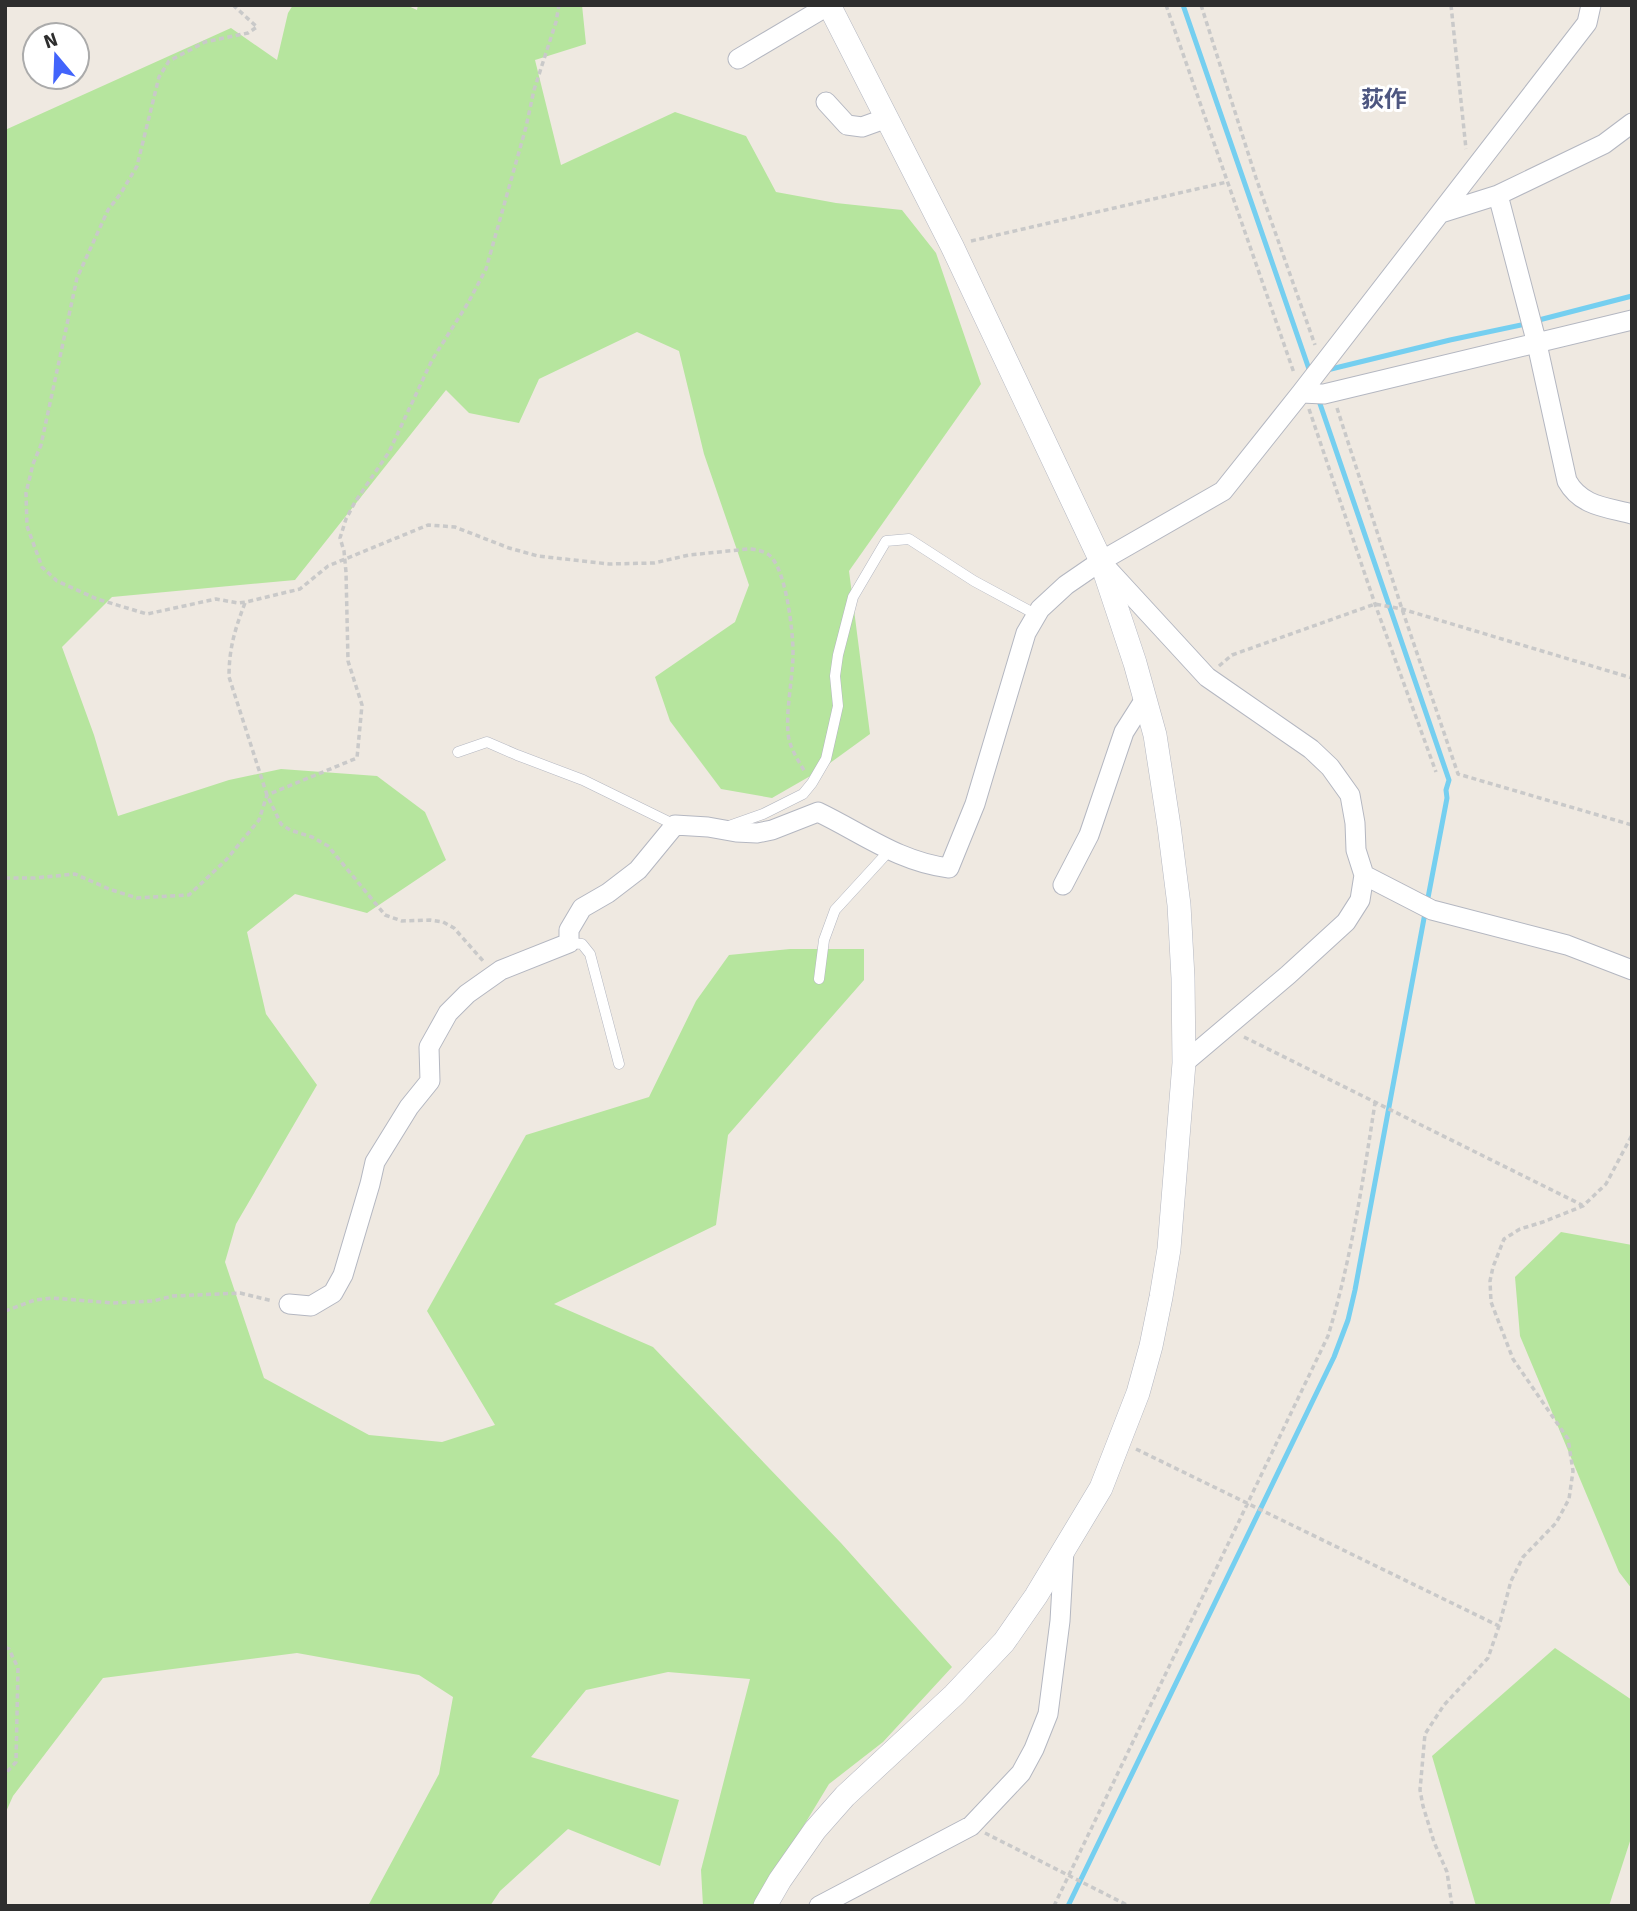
<svg xmlns="http://www.w3.org/2000/svg" width="1637" height="1911" viewBox="0 0 1637 1911" font-family="Signika,'Noto Sans JP',sans-serif">
  <style>
    .green { fill: #b6e59e }
    .lines { fill: none; stroke-linecap: round; stroke-linejoin: round }
    .stream { stroke: #75cff0; stroke-width: 5 }
    .service-casing { stroke: #b4b7c1; stroke-width: 11 }
    .minor-casing { stroke: #b4b7c1; stroke-width: 21 }
    .tertiary-casing { stroke: #b4b7c1; stroke-width: 24 }
    .path { stroke: #c9c9c9; stroke-width: 3.5; stroke-dasharray: 5 3.5; stroke-linecap: butt }
    .service { stroke: #fff; stroke-width: 10 }
    .minor { stroke: #fff; stroke-width: 19 }
    .tertiary { stroke: #fff; stroke-width: 23 }
    .labels { text-anchor: middle; stroke-width: 6; stroke-linejoin: round; paint-order: stroke }
    .quarter-label { font-size: 23px; font-weight: bold; fill: #4d5680; stroke: #fff }
  </style>
  <rect width="100%" height="100%" fill="#efe9e1"/>
  <path class="green" d="M 293,5 L 406,5 L 417,10 L 418,5 L 582,5 L 586,44 L 535,60 L 561,165 L 675,112 L 746,136 L 776,192 L 836,203 L 902,210 L 936,253 L 981,384 L 849,571 L 870,734 L 819,771 L 772,798 L 721,789 L 670,721 L 655,677 L 735,622 L 749,585 L 704,454 L 679,351 L 637,332 L 539,379 L 519,423 L 469,413 L 446,390 L 295,580 L 112,597 L 62,647 L 94,735 L 118,816 L 229,780 L 281,769 L 377,776 L 425,812 L 446,860 L 367,913 L 295,894 L 247,932 L 266,1014 L 317,1085 L 236,1224 L 225,1262 L 264,1378 L 369,1435 L 442,1442 L 495,1425 L 427,1311 L 526,1135 L 649,1097 L 696,1001 L 729,955 L 790,949 L 864,949 L 864,980 L 728,1135 L 716,1225 L 554,1304 L 653,1347 L 841,1543 L 952,1667 L 883,1742 L 829,1784 L 755,1906 L 703,1906 L 701,1870 L 750,1679 L 668,1672 L 586,1690 L 531,1757 L 679,1800 L 660,1866 L 568,1829 L 500,1891 L 490,1906 L 368,1906 L 439,1774 L 453,1697 L 419,1675 L 297,1653 L 103,1678 L 13,1796 L 5,1814 L 5,130 L 231,28 L 277,60 L 288,13 Z
    M 1561,1232 L 1632,1245 L 1632,1589 L 1619,1572 L 1520,1336 L 1515,1277 Z
    M 1555,1648 L 1632,1700 L 1632,1835 L 1609,1906 L 1476,1906 L 1432,1756 Z"/>
  <g class="lines">
    <path class="stream" d="M 1183,5 L 1310,372
      M 1535,321 L 1632,296
      M 1327,370 L 1450,340 L 1526,324
      M 1318,398 L 1449,780 L 1446,790 L 1447,798 L 1427,903
      M 1068,1906 L 1334,1357 L 1348,1320 L 1355,1290 L 1425,913"/>
    <g class="service-casing">
      <path id="service" d="M 458,752 L 487,742 L 517,755 L 583,780 L 675,825
        M 729,826 L 763,814 L 803,794 L 812,783 L 826,759 L 838,706 L 835,676 L 838,655 L 853,597 L 886,541 L 909,539 L 974,581 L 1037,615
        M 569,943 L 582,944 L 590,954 L 619,1064
        M 819,979 L 824,940 L 835,910 L 889,851"/>
    </g>
    <g class="minor-casing">
      <path id="minor" d="M 738,59 L 829,5
        M 826,102 L 847,125 L 862,127 L 887,118
        M 1498,195 L 1537,344 L 1567,481 C 1581,506 1605,507 1632,514
        M 1441,213 L 1498,195 L 1604,144 L 1632,123
        M 1301,393 L 1324,394 L 1632,320
        M 1104,565 L 1207,677 L 1311,749 L 1330,767 L 1350,795 L 1355,823 L 1356,850 L 1364,875 L 1360,900 L 1346,922 L 1288,975 L 1184,1063
        M 1364,875 L 1432,910 L 1567,945 L 1632,970
        M 1063,885 L 1089,835 L 1124,732 L 1145,699
        M 289,1304 L 311,1306 L 333,1293 L 343,1275 L 370,1184 L 375,1162 L 409,1107 L 430,1081 L 429,1047 L 448,1013 L 467,994 L 501,970 L 569,943 L 569,930 L 582,908 L 608,893 L 638,870 L 675,825 L 708,827 L 736,832 L 757,833 L 772,830 L 818,812 C 862,833 899,862 949,868 L 975,804 L 1026,633 L 1040,609 L 1066,585 L 1101,561 L 1223,491 L 1301,393 L 1587,23 L 1591,5
        M 819,1906 L 971,1826 L 1021,1773 L 1034,1749 L 1048,1714 L 1060,1621 L 1064,1550"/>
    </g>
    <g class="tertiary-casing">
      <path id="tertiary" d="M 765,1906 L 780,1880 L 815,1830 L 845,1796 L 954,1695 L 1004,1642 L 1036,1596 L 1101,1488 L 1138,1393 L 1151,1346 L 1161,1297 L 1169,1249 L 1184,1063 L 1183,978 L 1179,905 L 1169,826 L 1155,735 L 1135,663 L 1101,561 L 952,246 L 829,5"/>
    </g>
    <path class="path" d="M 233,5 L 257,27 L 248,33 L 205,42 L 169,61 L 159,77 L 137,166 L 121,193 L 108,210 L 77,278 L 41,445 L 33,464 L 26,493 L 27,526 L 42,567 L 57,581 L 97,599 L 147,614 L 216,599 L 238,603 L 246,602 L 300,589 L 328,566 L 428,525 L 455,527 L 509,548 L 538,556 L 609,564 L 654,563 L 689,555 L 748,549 C 754,549 764,551 769,555 C 786,568 793,631 793,652 C 793,679 786,706 788,733 C 789,747 798,760 805,772
      M 1166,5 L 1294,373
      M 1201,5 L 1256,178 L 1315,345
      M 1451,5 L 1466,149
      M 971,241 L 1227,182
      M 1337,408 L 1402,609 L 1458,774 L 1632,825
      M 1309,409 L 1375,604 L 1436,772
      M 245,603 C 235,629 229,648 229,677 L 267,795 L 281,824 L 290,830 L 312,837 L 328,846 L 385,915 L 402,921 L 430,920 L 443,922 L 454,928 L 484,962
      M 1219,666 L 1232,655 L 1375,604 L 1402,609 L 1632,678
      M 5,878 L 35,878 L 75,874 L 109,889 L 137,898 L 189,895 L 226,860 L 259,820 L 267,795 L 357,758 L 362,705 L 348,661 L 346,572 L 344,551 L 340,538 L 346,519 L 355,502 L 389,452 L 432,360 L 468,303 L 486,269 L 526,127 L 534,90 L 556,22 L 559,5
      M 1244,1037 L 1582,1205
      M 5,1311 L 35,1300 L 52,1298 L 113,1303 L 153,1301 L 173,1296 L 240,1293 L 273,1301
      M 1136,1449 L 1499,1626
      M 5,1647 L 9,1649 L 18,1668 L 16,1762 L 5,1774
      M 985,1833 L 1129,1906
      M 1054,1906 L 1328,1336 C 1351,1260 1363,1181 1375,1103
      M 1452,1906 L 1447,1872 L 1434,1842 L 1423,1806 L 1420,1790 L 1425,1734 L 1444,1705 L 1488,1658 L 1499,1626 L 1511,1581 L 1523,1557 L 1556,1523 L 1569,1499 L 1573,1471 L 1568,1439 L 1513,1359 L 1491,1302 L 1490,1281 L 1493,1267 L 1504,1239 L 1520,1229 L 1543,1222 L 1583,1206 L 1606,1184 L 1632,1135"/>
    <use href="#service" class="service"/>
    <use href="#minor" class="minor"/>
    <use href="#tertiary" class="tertiary"/>
  </g>
  <g class="labels">
    <g class="quarter-label">
      <text x="1384" y="107">荻作</text>
    </g>
  </g>
  <rect width="1637" height="1911" fill="none" stroke="#2e2e2e" stroke-width="14"/>
  <g transform="translate(56 56) rotate(341)"><circle r="33" fill="#ffffff" stroke="#ababab" stroke-width="2"/>
  <path d="M0-5L12 26L0 18L-12 26Z" fill="#4264fb"/>
  <text y="-10" font-size="19" font-weight="bold" text-anchor="middle" fill="#2e2e2e">N</text>
  </g>
</svg>
